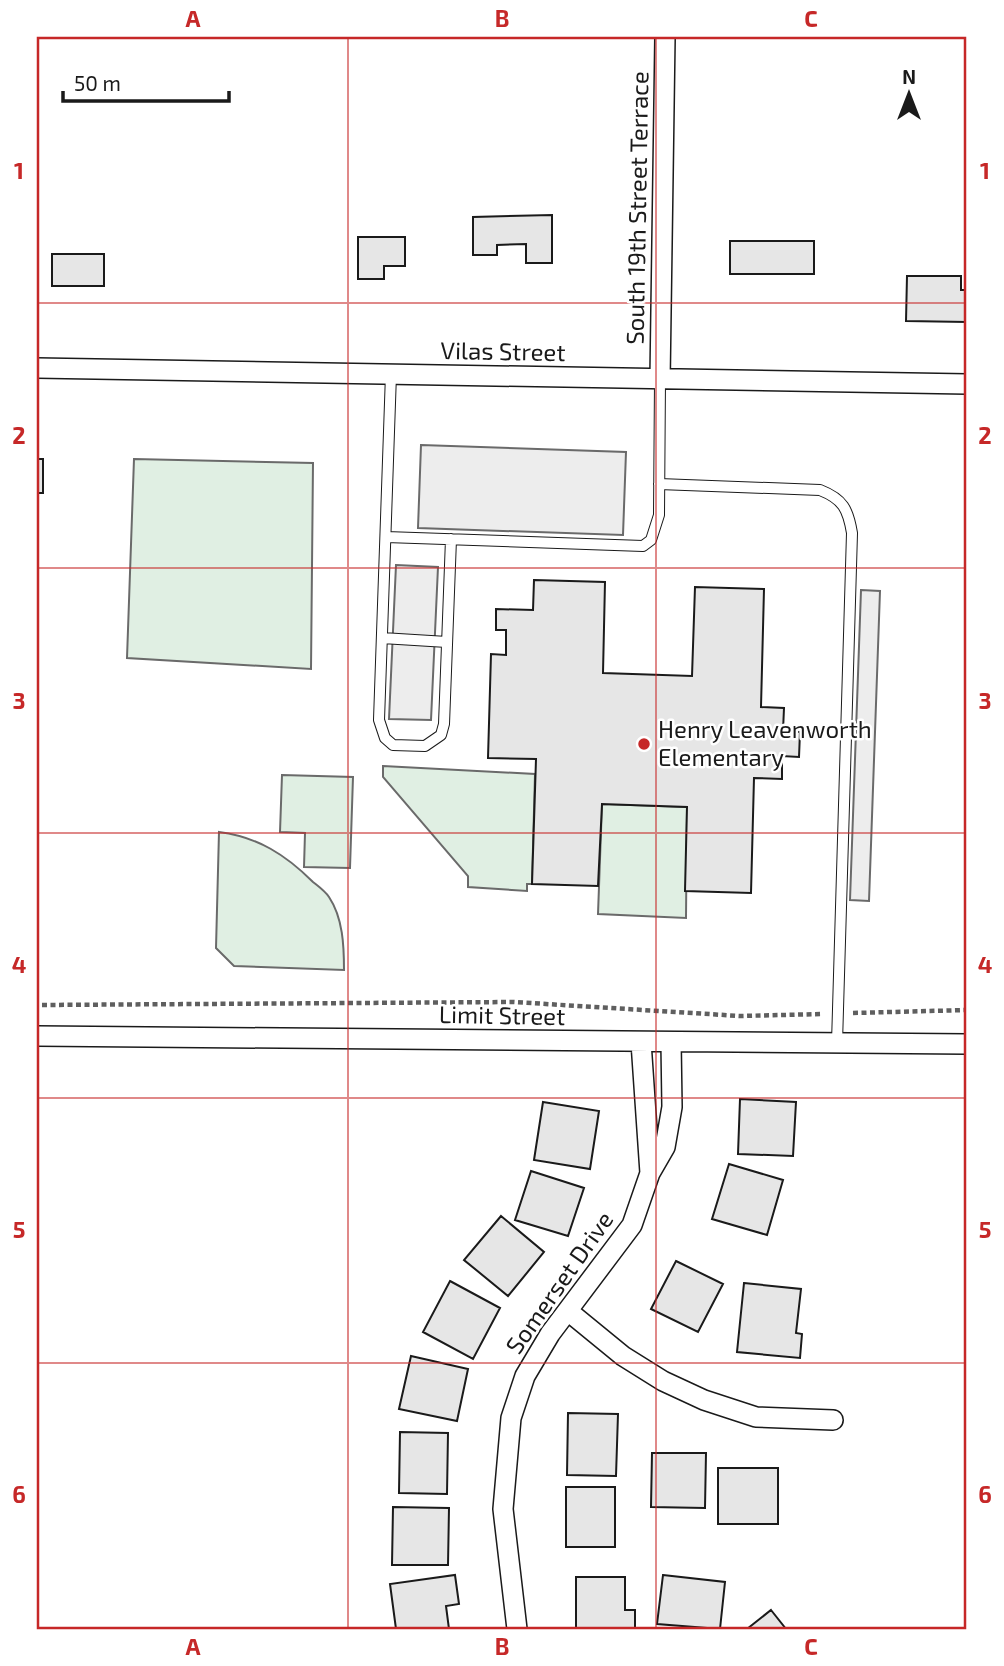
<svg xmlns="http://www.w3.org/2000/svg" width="1004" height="1666" viewBox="0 0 1004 1666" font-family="'Exo 2',sans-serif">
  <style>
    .green { fill: #e0efe3; stroke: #6a6a6a; stroke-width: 2 }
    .parking { fill: #ededed; stroke: #6a6a6a; stroke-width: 2 }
    .building { fill: #e6e6e6; stroke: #1a1a1a; stroke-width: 2 }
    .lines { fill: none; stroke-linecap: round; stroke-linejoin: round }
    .lane-casing { stroke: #1a1a1a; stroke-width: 12 }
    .street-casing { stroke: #1a1a1a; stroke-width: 22 }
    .path { stroke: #5f5f5f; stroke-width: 4.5; stroke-dasharray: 5 3.5; stroke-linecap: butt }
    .lane { stroke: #fff; stroke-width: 10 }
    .street { stroke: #fff; stroke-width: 19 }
    .grid { fill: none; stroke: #c62828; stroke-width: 2; stroke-opacity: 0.55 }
    .poi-dot { fill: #c62828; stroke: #fff; stroke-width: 2.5 }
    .labels { text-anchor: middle; stroke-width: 5; stroke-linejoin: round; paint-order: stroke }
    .street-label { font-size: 24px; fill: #1a1a1a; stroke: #fff }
    .poi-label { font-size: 24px; fill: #1a1a1a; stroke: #fff; text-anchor: start }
    .neatline { fill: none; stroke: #c62828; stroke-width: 2.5 }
    .grid-label { font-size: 23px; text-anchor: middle; font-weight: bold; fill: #c62828 }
  </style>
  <rect width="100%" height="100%" fill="#fff"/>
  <path class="green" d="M 134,459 L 313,463 L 311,669 L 127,658 Z
    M 383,766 L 535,774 L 532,884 L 527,884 L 527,891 L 468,887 L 468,876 L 383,777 Z
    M 282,775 L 353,777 L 350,868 L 304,867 L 305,833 L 280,832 Z
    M 602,804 L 687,807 L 686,918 L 598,914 Z
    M 219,832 C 258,837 286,855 313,882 C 318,886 325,891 329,897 C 343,918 344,946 344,970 L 234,966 L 216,948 Z"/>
  <path class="parking" d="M 421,445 L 626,452 L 623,535 L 418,528 Z
    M 396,565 L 438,567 L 431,720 L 389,719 Z
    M 861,590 L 880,591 L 869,901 L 850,900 Z"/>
  <path class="building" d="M 552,215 L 552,263 L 526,263 L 526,244 L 497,245 L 497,255 L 473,255 L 473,217 Z
    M 358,237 L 405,237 L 405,266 L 384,266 L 384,279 L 358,279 Z
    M 730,241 L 814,241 L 814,274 L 730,274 Z
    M 52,254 L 104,254 L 104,286 L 52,286 Z
    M 907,276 L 961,276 L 961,290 L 967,290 L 967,322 L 906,321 Z
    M 37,459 L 43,459 L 43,493 L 37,493 Z
    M 534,580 L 605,582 L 603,673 L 692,676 L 695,587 L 764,589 L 761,707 L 784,708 L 783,731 L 800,732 L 799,757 L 782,756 L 782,779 L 754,778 L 751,893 L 685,891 L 687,807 L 602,804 L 598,886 L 532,884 L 536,759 L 488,758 L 491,654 L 506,655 L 506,630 L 496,630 L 496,609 L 533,610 Z
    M 740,1099 L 796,1102 L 793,1156 L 738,1154 Z
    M 543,1102 L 599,1111 L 590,1169 L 534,1160 Z
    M 729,1164 L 783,1180 L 767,1235 L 712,1219 Z
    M 531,1171 L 584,1188 L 568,1236 L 515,1220 Z
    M 501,1216 L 544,1252 L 508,1296 L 464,1260 Z
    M 676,1261 L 723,1284 L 698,1332 L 651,1309 Z
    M 450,1281 L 500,1308 L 473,1359 L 423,1332 Z
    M 744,1283 L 801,1289 L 796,1333 L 802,1334 L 800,1358 L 737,1352 Z
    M 411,1356 L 468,1369 L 457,1421 L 399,1409 Z
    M 568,1413 L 618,1414 L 616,1476 L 567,1475 Z
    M 400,1432 L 448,1433 L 447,1494 L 399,1493 Z
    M 652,1453 L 706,1453 L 705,1508 L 651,1507 Z
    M 718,1468 L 778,1468 L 778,1524 L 718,1524 Z
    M 566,1487 L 615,1487 L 615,1547 L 566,1547 Z
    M 393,1507 L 449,1508 L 448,1565 L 392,1565 Z
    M 455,1575 L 459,1604 L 446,1606 L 449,1629 L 396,1629 L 390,1584 Z
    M 663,1575 L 725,1582 L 720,1629 L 657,1624 Z
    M 576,1577 L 625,1577 L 625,1610 L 635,1610 L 635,1629 L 576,1629 Z
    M 771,1610 L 786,1629 L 747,1629 Z"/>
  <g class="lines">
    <g class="lane-casing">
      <path id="lane" d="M 391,374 L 379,720 L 385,738 L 393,745 L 425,746 L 441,735 L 444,724 L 451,539
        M 659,484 L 820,490 C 843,499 848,509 852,533 L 837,1043
        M 386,537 L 643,546 L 651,540 L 659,515 L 660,380
        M 382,638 L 447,642"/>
    </g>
    <g class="street-casing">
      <path id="street" d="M 37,368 L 967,384
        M 660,380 L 665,37
        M 37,1036 L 967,1044
        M 641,1042 L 650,1173
        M 568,1311 L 623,1356 L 663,1381 L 704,1400 L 756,1417 L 833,1420
        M 517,1629 L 503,1509 L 511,1418 L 525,1376 L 550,1334 L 632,1225 L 650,1173 L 665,1147 L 672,1107 L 671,1042"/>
    </g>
    <path class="path" d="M 42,1005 L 514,1002 L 740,1016 L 823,1014
      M 853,1013 L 967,1010"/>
    <use href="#lane" class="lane"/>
    <use href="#street" class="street"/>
  </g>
  <path class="grid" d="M 348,37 L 348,1629M 656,37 L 656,1629M 37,303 L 967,303M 37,568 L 967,568M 37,833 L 967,833M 37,1098 L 967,1098M 37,1363 L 967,1363"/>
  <circle class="poi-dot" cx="644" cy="744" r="7"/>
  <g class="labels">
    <g class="street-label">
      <text transform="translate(638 208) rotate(-89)" y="8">South 19th Street Terrace</text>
      <text transform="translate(503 352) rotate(1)" y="8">Vilas Street</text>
      <text transform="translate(502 1016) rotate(1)" y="8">Limit Street</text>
      <text transform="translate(560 1283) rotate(-55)" y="8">Somerset Drive</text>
    </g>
    <g class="poi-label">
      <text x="658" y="738">Henry Leavenworth<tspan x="658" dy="28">Elementary</tspan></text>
    </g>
  </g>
  <rect width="1004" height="1666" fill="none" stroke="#ffffff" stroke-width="77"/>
  <g transform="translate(909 94)" stroke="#ffffff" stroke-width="5" paint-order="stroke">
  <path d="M0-5L12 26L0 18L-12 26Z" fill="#1a1a1a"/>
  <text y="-10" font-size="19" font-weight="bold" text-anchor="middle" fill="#1a1a1a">N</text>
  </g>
  <path d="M63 91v10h166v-10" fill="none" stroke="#1a1a1a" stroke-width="3.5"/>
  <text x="74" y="91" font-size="21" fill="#1a1a1a" stroke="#ffffff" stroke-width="5" paint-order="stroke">50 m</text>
  <rect x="38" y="38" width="927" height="1590" class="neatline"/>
  <g class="grid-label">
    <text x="193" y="27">A</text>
    <text x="502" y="27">B</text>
    <text x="811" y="27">C</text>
    <text x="19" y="179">1</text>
    <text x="985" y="179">1</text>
    <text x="19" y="444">2</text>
    <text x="985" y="444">2</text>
    <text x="19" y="709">3</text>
    <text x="985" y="709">3</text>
    <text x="19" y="973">4</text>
    <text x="985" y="973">4</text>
    <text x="19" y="1238">5</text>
    <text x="985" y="1238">5</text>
    <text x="19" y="1503">6</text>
    <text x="985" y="1503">6</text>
    <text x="193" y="1655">A</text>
    <text x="502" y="1655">B</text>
    <text x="811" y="1655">C</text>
  </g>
</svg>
